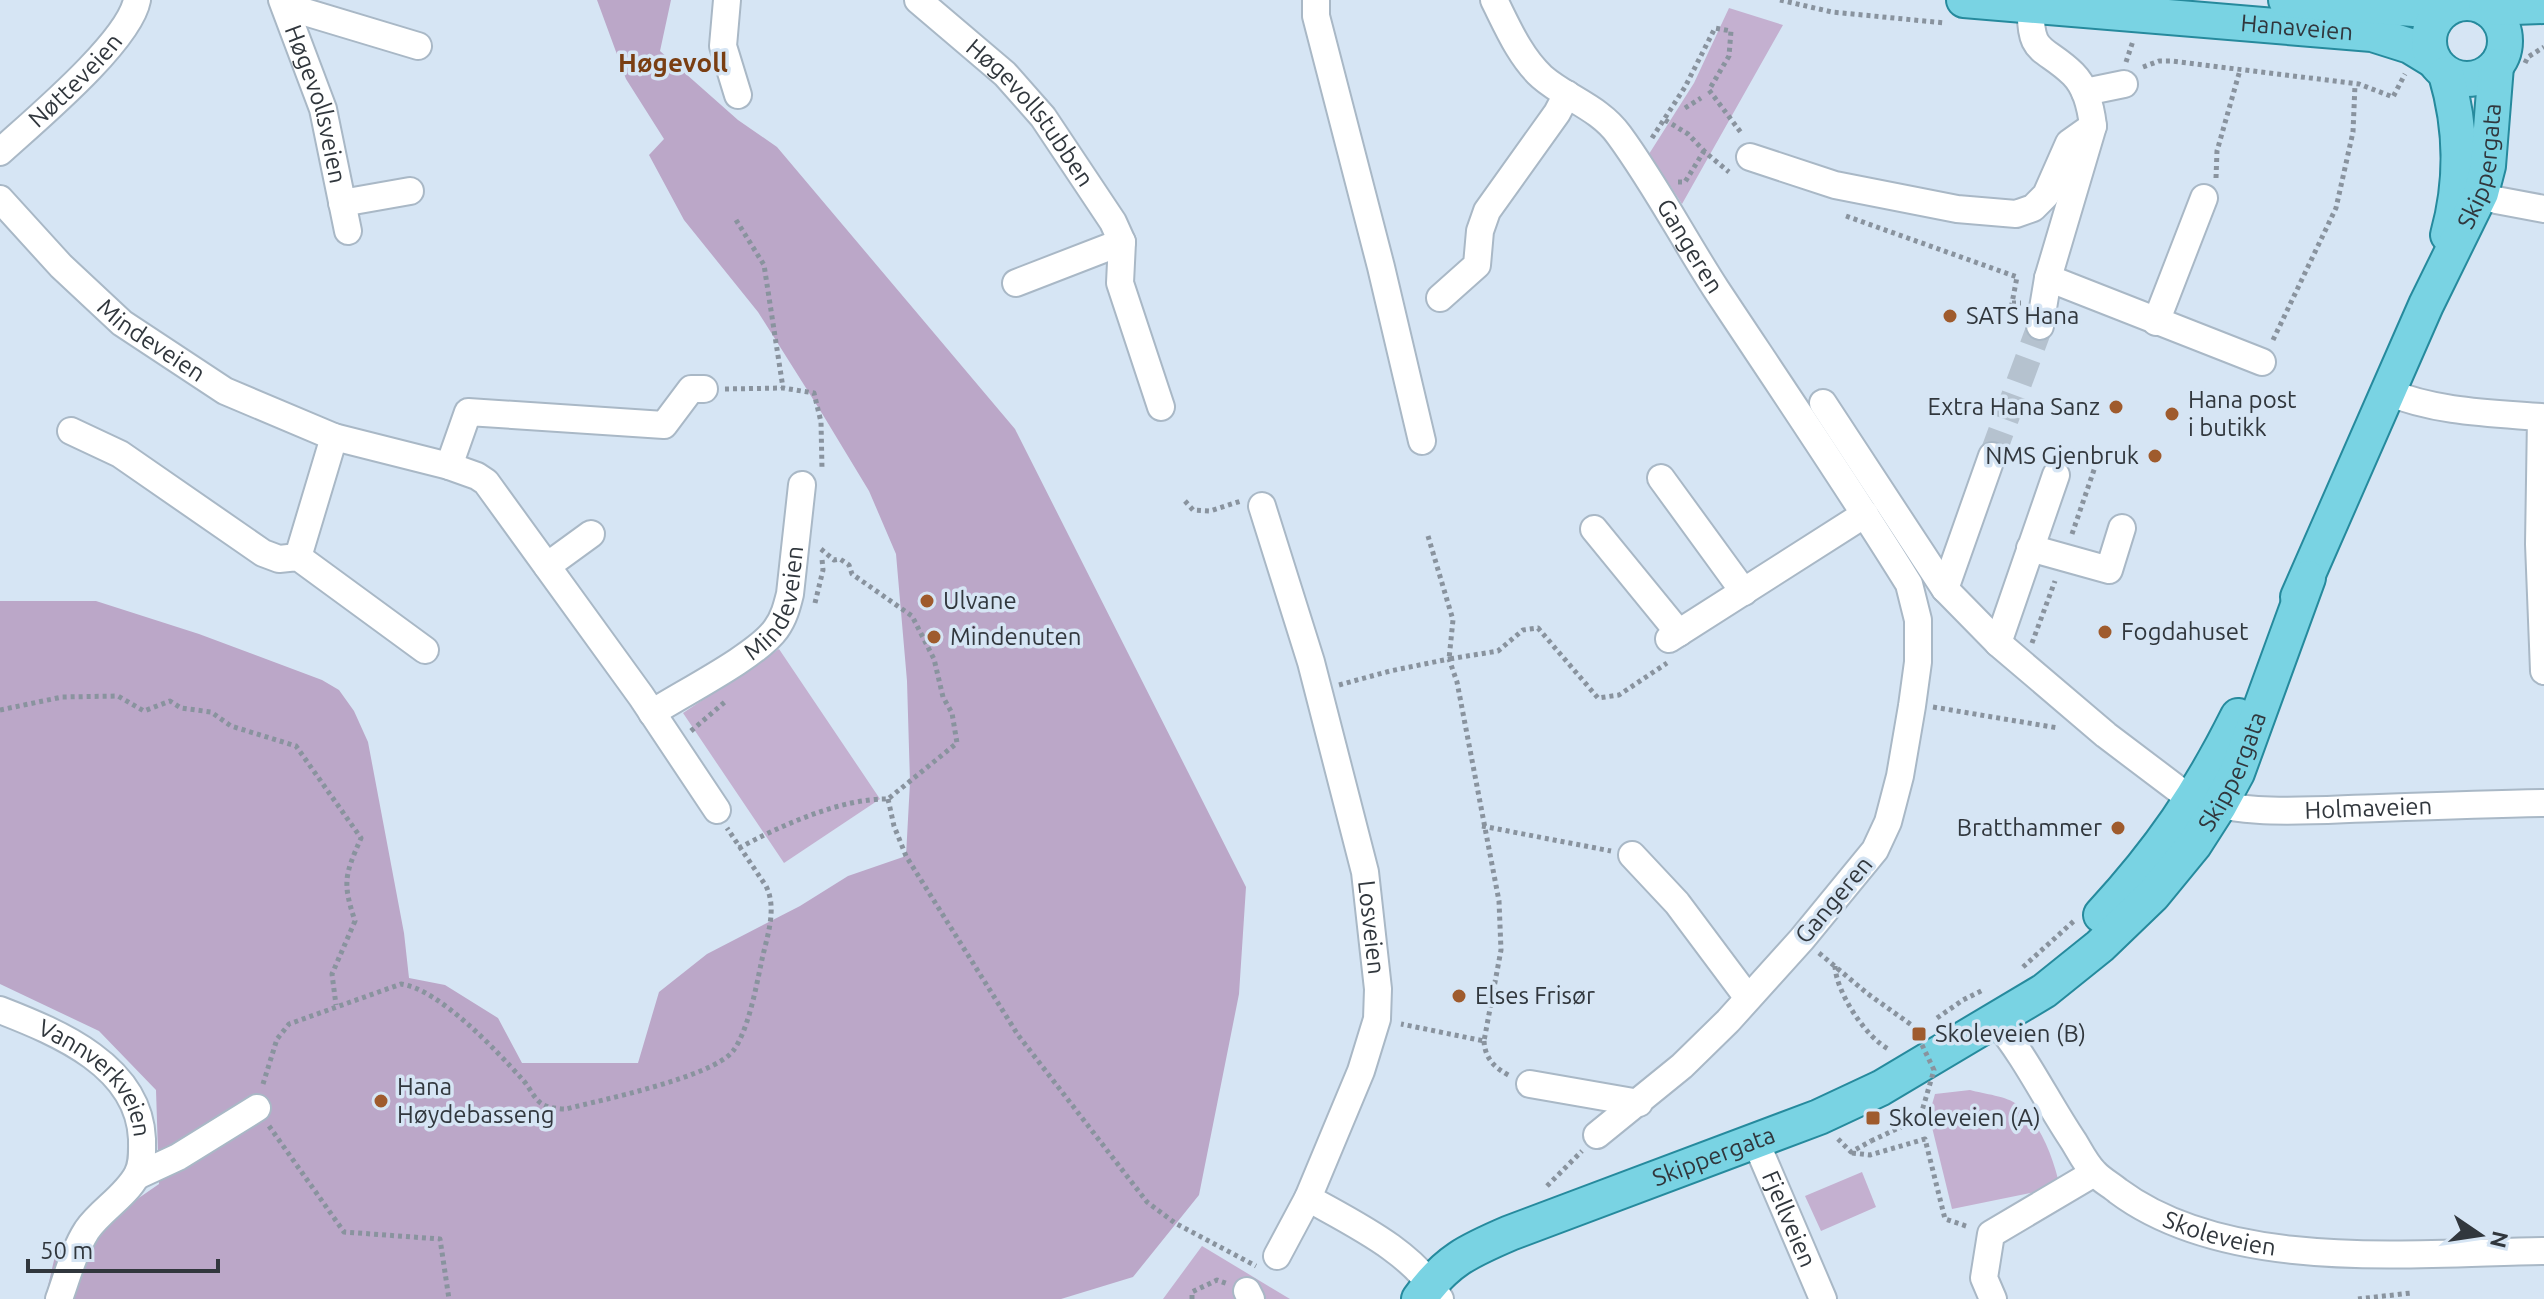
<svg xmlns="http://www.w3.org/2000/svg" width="2544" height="1299" viewBox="0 0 2544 1299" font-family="Ubuntu,sans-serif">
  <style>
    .green { fill: #c4b0d0 }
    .forest { fill: #bba7c8 }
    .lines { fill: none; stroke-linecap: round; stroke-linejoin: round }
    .minor-tunnel { stroke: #b5c2cf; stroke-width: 26; stroke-dasharray: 26 13; stroke-linecap: butt }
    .minor-casing { stroke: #a9b8c6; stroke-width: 30 }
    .major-casing { stroke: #268a9d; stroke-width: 38 }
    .path { stroke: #89939e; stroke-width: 5; stroke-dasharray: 4 4; stroke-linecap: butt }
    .minor { stroke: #fff; stroke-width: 26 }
    .major { stroke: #79d3e3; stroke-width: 34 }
    .path-bridge { stroke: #89939e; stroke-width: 5; stroke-dasharray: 4 4; stroke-linecap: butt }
    .poi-dot { fill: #9f5b2d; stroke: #d6e5f4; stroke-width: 3 }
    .labels { text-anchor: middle; stroke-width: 7; stroke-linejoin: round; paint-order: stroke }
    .street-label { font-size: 24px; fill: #31373d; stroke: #d6e5f4 }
    .poi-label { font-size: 24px; fill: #31373d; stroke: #d6e5f4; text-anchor: start }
    .neighbourhood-label { font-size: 26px; font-weight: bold; fill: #7a3e12; stroke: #d6e5f4 }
  </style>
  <rect width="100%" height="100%" fill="#d6e5f4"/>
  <path class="green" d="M 1729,8 L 1783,25 L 1682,204 L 1649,154 L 1694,83 Z
    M 779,649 L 880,799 L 784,863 L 683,713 Z
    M 1970,1090 C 1984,1094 2007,1096 2018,1105 C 2041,1123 2054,1160 2060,1187 L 1952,1209 L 1929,1115 L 1935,1094 Z
    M 1862,1172 L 1876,1207 L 1821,1231 L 1805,1196 Z
    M 1202,1246 L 1290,1299 L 1163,1299 Z"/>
  <path class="forest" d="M 597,0 L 671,0 L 660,51 L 738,120 L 777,147 L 1015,429 L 1246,887 L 1239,994 L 1199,1195 L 1133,1277 L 1061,1299 L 45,1299 L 55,1256 L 159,1184 L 156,1090 L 99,1031 L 0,984 L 0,601 L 96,601 L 199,634 L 322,680 L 339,690 L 354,711 L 368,742 L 404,933 L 409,978 L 445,985 L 498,1018 L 522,1063 L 638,1063 L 659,992 L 707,954 L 800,906 L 848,876 L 906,856 L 910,782 L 907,681 L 896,554 L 869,491 L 823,415 L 758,312 L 684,220 L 649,155 L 664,139 L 626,79 Z"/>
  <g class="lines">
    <path class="minor-tunnel" d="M 1992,456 L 2040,326"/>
    <g class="minor-casing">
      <g id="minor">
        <path id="s1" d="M 282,0 L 323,109 L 348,231"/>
        <path d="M 727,0 L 723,46 L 738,95"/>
        <path id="s2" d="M 918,0 L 1005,74 L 1043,117 L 1113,222 L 1122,242 L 1120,283 L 1161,407"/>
        <path d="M 1316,0 L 1316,16 L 1381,267 L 1422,441"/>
        <path id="s3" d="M 1494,0 C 1507,26 1520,57 1542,77 C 1566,98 1600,108 1619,135 C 1655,184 1683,238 1716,289 C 1781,387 1847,484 1909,584 L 1918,620 L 1918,662 L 1912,706 L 1900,776 L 1888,822 L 1875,850 L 1802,939 L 1728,1021 L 1682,1066 L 1597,1135"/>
        <path d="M 2031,5 C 2029,56 2043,45 2073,74 C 2086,87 2091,108 2093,126 L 2048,278 L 2040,326"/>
        <path d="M 285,6 L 418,46"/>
        <path d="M 2085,92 L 2124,84"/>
        <path id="s4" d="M 0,152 C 34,121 129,42 137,0"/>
        <path d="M 1750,157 L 1835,185 L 1957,209 L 2016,214 L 2033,208 L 2046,195 L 2069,143 L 2093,126"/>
        <path d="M 2481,193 L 2496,200 L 2544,209"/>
        <path id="s5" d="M 0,199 L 61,266 L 122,323 L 225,391 L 334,437 L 449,466 L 477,476 L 486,482 L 641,696 L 717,810"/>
        <path d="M 342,203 L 410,191"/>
        <path d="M 2048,278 L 2262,362"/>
        <path d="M 1016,283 L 1122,242"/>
        <path d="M 1440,298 L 1477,265 L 1480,231 L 1487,211 L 1557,113 L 1567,94"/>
        <path d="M 2156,322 L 2204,198"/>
        <path d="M 2388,392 C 2436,412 2490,413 2541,417 L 2539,544 L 2544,671"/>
        <path id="s6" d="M 1823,403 L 1945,589 L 1998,643 L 2106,735 L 2180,791 C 2234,820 2319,809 2379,808 C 2434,806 2489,804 2544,803"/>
        <path d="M 71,431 L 120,454 L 263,553 L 279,559 L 298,557 L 425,650"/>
        <path d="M 449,466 L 468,412 L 664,425 L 691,389 L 704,389"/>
        <path d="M 1661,478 L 1744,592"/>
        <path id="s7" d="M 1262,506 L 1311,662 L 1365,872 L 1378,989 L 1377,1019 L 1361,1071 L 1308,1198 L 1277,1256"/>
        <path d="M 1594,529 L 1679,633"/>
        <path d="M 2030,548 L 2109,570 L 2122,528"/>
        <path d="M 298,557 L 334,437"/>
        <path d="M 547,566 L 591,534"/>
        <path d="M 1945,589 L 1992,456"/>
        <path d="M 1669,639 L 1865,514"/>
        <path d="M 1998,643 L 2056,475"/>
        <path id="s8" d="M 652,713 C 683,693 757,656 776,629 C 784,618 787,606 790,594 L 802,485"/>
        <path d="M 1632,855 L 1677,903 L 1748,998"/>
        <path id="s9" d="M 0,1010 C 59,1033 139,1066 142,1139 C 142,1152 143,1164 137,1175 C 125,1197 101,1210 87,1230 C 74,1250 67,1277 59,1299"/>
        <path id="s10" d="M 1995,1020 C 2026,1057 2047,1102 2074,1142 C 2080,1152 2086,1164 2094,1172 C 2101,1180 2111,1185 2118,1191 C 2228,1273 2413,1253 2544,1251"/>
        <path d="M 1530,1084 L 1639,1103"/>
        <path id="s11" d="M 1755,1140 L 1823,1299"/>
        <path d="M 137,1176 L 178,1157 L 257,1108"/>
        <path d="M 1308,1198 C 1354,1224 1414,1252 1440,1299"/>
        <path d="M 1247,1291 L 1251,1299"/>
        <path d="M 1993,1299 L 1984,1278 L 1991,1234 L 2094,1173"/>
      </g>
    </g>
    <g class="major-casing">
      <g id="major">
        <path id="s12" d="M 1964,0 L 2372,34 L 2410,46 L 2433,60"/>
        <path d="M 2286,0 L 2442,11"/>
        <circle cx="2467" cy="41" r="38"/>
        <path d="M 2486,8 L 2544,6"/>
        <path d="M 2446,74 C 2462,128 2463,181 2448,235"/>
        <path id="s13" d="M 2298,597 L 2426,305 L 2481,193 L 2488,166 L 2496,66"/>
        <path d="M 2101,915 C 2161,850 2199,794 2238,716"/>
        <path id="s14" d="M 1419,1299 C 1446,1261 1468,1251 1510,1233 L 1819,1117 L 1881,1088 L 2044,991 L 2100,946 L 2153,895 L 2194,845 L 2219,806 L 2237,773 L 2308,578"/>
      </g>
    </g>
    <path class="path" d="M 1780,0 L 1832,12 L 1945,23
      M 2126,62 L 2133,41
      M 2525,63 L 2528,57 L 2544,47
      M 2143,67 L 2159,61 L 2171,61 L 2359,84 L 2393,97 L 2405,74
      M 1685,108 L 1701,98
      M 1665,120 L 1688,134 L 1706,153 L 1729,172
      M 1652,138 L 1685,87 L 1715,28 L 1731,31 L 1729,56 L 1709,90 L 1742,134
      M 2216,178 L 2217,151 L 2240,70
      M 1678,182 L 1685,182 L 1704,151
      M 1846,216 L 2017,277 L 2012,303 L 2021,303
      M 736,220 L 764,265 L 783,388
      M 2273,340 L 2336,208 L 2353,132 L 2355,85
      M 725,389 L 783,388 L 814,393 L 821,422 L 822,469
      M 1185,501 L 1193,510 L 1210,511 L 1241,501
      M 2072,534 L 2095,467
      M 1428,536 L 1453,620 L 1449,659 L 1498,651 L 1523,630 L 1538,628 L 1598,698 L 1619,695 L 1667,663
      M 815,603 L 823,570 L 822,559
      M 2032,643 L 2055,581
      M 1339,685 L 1390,671 L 1449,659 L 1457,682 L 1499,901 L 1501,950 L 1484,1041 L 1401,1024
      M 1933,707 L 2058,728
      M 0,710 L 62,697 L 118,696 L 144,711 L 170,701 L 181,708 L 211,712 L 231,726 L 296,746 L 361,838 C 345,875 342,882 355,921 L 332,974 L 336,1005
      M 691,731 L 726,701
      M 888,799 L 894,826 L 906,856 L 1018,1035 L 1147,1202 L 1175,1223 L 1256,1266
      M 1482,826 L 1611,851
      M 739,848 C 780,826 841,798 888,799 L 957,743 L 952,713 L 943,697 L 934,659 L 912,616 L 852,574 L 849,565 L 840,559 L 834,560 L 821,549
      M 1819,953 L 1868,994 L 1913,1026
      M 1835,966 C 1836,992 1866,1038 1890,1050
      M 2023,967 L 2075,920
      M 1937,1018 L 1963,1000 L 1983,990
      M 1484,1041 C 1485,1059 1495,1068 1510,1076
      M 263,1084 L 277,1039 L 289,1024 L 401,984 C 439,989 497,1051 522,1079 C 529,1086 534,1099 542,1104 C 548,1108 559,1109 566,1109 C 601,1100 713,1077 733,1051 C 748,1031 756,988 761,964 C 766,939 778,910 766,886 L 727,828
      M 269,1126 L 344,1232 L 440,1239 L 449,1299
      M 1838,1139 L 1851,1152 L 1871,1141
      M 1852,1153 L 1870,1155 L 1925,1139 L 1945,1219 L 1969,1227
      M 1547,1186 L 1582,1151
      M 1192,1299 L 1192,1292 L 1217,1280 L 1228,1284
      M 2358,1299 L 2411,1293"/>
    <use href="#minor" class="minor"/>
    <use href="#major" class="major"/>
    <path class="path-bridge" d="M 1871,1141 L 1920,1118 L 1934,1070 L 1913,1026"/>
  </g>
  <g class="poi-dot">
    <circle cx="1950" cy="316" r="8"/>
    <circle cx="2116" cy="407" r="8"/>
    <circle cx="2172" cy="414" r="8"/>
    <circle cx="2155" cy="456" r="8"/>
    <circle cx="927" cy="601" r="8"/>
    <circle cx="2105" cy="632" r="8"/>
    <circle cx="934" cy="637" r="8"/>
    <circle cx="2118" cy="828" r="8"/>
    <circle cx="1459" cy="996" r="8"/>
    <rect x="1911" y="1026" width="16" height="16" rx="4"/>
    <circle cx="381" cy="1101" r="8"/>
    <rect x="1865" y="1110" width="16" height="16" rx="4"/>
  </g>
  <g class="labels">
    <g class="street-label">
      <text dy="8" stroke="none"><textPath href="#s12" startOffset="334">Hanaveien</textPath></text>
      <text dy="8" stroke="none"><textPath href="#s4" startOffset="104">Nøtteveien</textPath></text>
      <text dy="8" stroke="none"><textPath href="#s1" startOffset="110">Høgevollsveien</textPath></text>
      <text dy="8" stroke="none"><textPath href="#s2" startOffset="160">Høgevollstubben</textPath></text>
      <text dy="8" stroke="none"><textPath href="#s13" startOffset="470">Skippergata</textPath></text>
      <text dy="8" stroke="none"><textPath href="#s3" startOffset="320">Gangeren</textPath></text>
      <text dy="8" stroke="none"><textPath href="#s5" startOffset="208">Mindeveien</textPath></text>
      <text dy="8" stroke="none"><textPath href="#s8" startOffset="174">Mindeveien</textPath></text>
      <text dy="8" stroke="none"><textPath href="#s14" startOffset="996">Skippergata</textPath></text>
      <text dy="8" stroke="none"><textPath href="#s6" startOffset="724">Holmaveien</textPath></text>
      <text transform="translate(1834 900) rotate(-50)" y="8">Gangeren</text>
      <text dy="8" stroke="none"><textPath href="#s7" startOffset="436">Losveien</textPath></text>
      <text dy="8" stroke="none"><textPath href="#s9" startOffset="122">Vannverkveien</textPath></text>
      <text dy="8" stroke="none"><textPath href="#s14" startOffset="332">Skippergata</textPath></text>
      <text dy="8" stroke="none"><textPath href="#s11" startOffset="86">Fjellveien</textPath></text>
      <text dy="8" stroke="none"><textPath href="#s10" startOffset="324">Skoleveien</textPath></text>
    </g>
    <g class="poi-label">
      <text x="1966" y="324">SATS Hana</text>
      <text x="2188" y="408">Hana post<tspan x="2188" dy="28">i butikk</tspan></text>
      <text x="2100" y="415" text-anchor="end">Extra Hana Sanz</text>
      <text x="2139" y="464" text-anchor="end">NMS Gjenbruk</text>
      <text x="943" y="609">Ulvane</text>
      <text x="2121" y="640">Fogdahuset</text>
      <text x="950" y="645">Mindenuten</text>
      <text x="2102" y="836" text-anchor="end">Bratthammer</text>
      <text x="1475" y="1004">Elses Frisør</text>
      <text x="1935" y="1042">Skoleveien (B)</text>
      <text x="397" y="1095">Hana<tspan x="397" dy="28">Høydebasseng</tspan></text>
      <text x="1889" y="1126">Skoleveien (A)</text>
    </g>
    <g class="neighbourhood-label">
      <text x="673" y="72">Høgevoll</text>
    </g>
  </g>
  <g transform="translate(2480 1235) rotate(103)" stroke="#d6e5f4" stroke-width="6" paint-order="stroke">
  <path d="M0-6L14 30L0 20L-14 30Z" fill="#31373d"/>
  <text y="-12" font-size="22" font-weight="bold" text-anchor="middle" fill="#31373d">N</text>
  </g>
  <path d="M28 1259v12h190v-12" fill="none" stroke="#31373d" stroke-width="4"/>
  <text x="40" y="1259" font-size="24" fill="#31373d" stroke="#d6e5f4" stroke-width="6" paint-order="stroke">50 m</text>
</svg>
